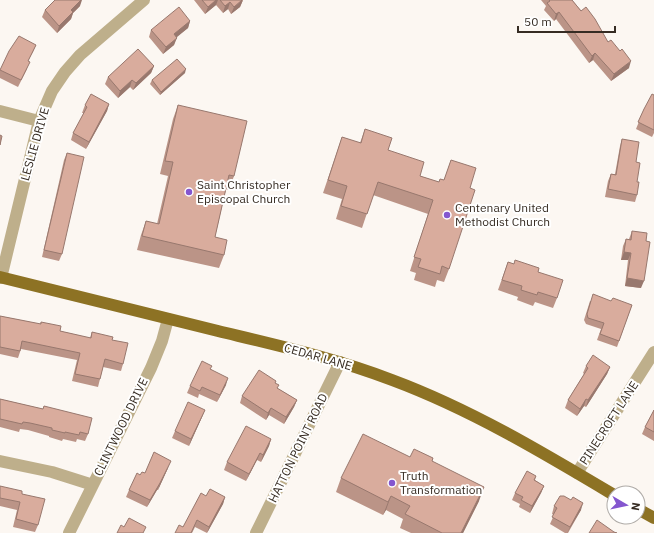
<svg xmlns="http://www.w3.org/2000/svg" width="654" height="533" viewBox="0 0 654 533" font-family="'IBM Plex Sans',sans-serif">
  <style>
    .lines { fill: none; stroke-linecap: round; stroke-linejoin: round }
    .minor { stroke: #beaf8b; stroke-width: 12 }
    .major { stroke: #8d7224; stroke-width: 12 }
    .wall { fill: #bb9487 }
    .shaded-wall { fill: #98786e }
    .building { fill: #d9ac9d; stroke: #98786e }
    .poi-dot { fill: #8456cf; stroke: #fff; stroke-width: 1.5 }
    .labels { text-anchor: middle; stroke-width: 4; stroke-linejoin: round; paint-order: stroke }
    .street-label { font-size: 12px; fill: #362c23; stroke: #fff }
    .poi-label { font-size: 12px; fill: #362c23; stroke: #fff; text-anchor: start }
  </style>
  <rect width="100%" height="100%" fill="#fcf7f2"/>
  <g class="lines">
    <path class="minor" d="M 0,111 L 39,121
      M 1,278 L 39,121 L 52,91 L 65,72 L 80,55 L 144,0
      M 0,461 L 52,472 L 93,485
      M 577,473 L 654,352
      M 69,533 L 151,368 L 162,341 L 168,319
      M 256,533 L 340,362"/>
    <path class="major" d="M 0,277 C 73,295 145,313 218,331 C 276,345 335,358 392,380 C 470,409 542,452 614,495
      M 638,509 L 654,518"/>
  </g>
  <path class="wall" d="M 194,0 L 243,0 L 240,7 L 231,14 L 228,9 L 223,13 L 216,5 L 205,14 Z
    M 541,0 L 572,0 L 608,42 L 629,68 L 611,81 L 593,60 L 589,63 L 556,19 L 554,21 L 544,10 L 546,6 Z
    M 80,6 L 73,13 L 71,19 L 57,33 L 42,17 L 45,10 Z
    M 190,21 L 188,28 L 176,37 L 174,45 L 163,54 L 149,37 L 151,30 Z
    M 36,45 L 33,52 L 28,61 L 27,69 L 18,87 L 0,78 L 0,70 Z
    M 154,66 L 151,73 L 133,90 L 130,87 L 118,98 L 105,84 L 108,77 Z
    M 185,73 L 160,95 L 150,84 L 152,80 Z
    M 654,95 L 654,133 L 652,137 L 636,129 L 644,109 Z
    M 109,104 L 107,111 L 86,149 L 71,140 L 73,133 L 84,113 L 82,113 L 85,105 Z
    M 178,105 L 234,176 L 229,190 L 226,189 L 215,237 L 224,255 L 219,268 L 137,250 L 141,235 L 146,221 L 157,224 L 168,176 L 160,174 L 173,119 Z
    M 365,129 L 388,150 L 420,176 L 439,182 L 444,180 L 451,160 L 470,188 L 449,269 L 444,282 L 437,280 L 435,287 L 414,280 L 416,273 L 410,271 L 428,214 L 373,195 L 362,228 L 336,219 L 342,199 L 323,193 L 342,137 L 360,143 Z
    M 622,139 L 636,162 L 637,195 L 635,202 L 605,197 L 608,181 L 611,174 L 615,174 L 620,146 Z
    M 67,153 L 62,254 L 59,261 L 42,257 L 64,160 Z
    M 632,231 L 641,288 L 625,286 L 628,260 L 621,260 L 623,246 L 626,239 L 629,239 Z
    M 508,262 L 538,272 L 557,298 L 553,308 L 535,302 L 533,306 L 517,300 L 518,297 L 498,290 Z
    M 590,301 L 611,301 L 632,305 L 617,347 L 597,340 L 601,329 L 586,324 L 584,320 Z
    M 0,316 L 40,324 L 41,322 L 60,331 L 90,338 L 92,332 L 112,340 L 123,364 L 121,371 L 103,367 L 98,387 L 72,381 L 77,360 L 21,349 L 18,358 L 0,354 Z
    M 586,366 L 610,367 L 607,374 L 586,407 L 584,406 L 577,416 L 565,408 L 568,400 L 584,374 L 583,373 Z
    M 211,369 L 226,385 L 217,402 L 199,394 L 198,398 L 187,393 L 190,386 Z
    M 276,381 L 275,383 L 277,388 L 297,400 L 294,407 L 284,424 L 269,415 L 266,420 L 240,403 L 242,396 Z
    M 0,399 L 43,409 L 44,406 L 88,434 L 85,441 L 77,439 L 76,442 L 63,439 L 62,441 L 49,437 L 49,436 L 28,430 L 20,429 L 19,432 L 0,427 Z
    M 205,410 L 202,417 L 189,446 L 172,438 L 175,431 Z
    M 654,410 L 654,441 L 642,434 L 645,427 Z
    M 271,439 L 269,446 L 261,462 L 257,460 L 246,481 L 224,470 L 227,462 Z
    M 410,457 L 433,458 L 432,461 L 479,501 L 463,533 L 411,533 L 400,528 L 403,519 L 386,510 L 383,515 L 336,492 L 341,478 Z
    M 168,468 L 158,490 L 157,490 L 147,507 L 126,497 L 129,490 L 140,475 L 145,473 Z
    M 536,476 L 535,480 L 544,486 L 541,493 L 530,513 L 519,507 L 520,504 L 512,500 L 515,493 Z
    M 0,486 L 22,494 L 38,525 L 35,532 L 13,527 L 17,510 L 0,506 Z
    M 206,496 L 225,497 L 223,504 L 207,533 L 195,527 L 192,533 L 183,527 Z
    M 554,506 L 581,510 L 568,533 L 565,533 L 550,524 L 554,515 L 552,514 Z"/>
  <path class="shaded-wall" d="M 81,0 L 82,0 L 80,6 L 73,13 L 71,19 L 57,33 L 59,26 L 71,10 Z
    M 216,0 L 218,0 L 216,5 L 205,14 L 208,7 Z
    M 243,0 L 240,7 L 231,14 L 234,7 Z
    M 230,2 L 228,9 L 223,13 L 225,6 Z
    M 559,12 L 556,19 L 554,21 L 556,14 Z
    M 190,21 L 188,28 L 171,42 L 174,34 Z
    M 177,38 L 174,45 L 163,54 L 166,47 Z
    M 595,53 L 593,60 L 589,63 L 592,56 Z
    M 631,61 L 629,68 L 611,81 L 614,74 Z
    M 154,66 L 151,73 L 133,90 L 136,83 Z
    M 186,69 L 185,73 L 160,95 L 161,92 Z
    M 132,80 L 130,87 L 118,98 L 120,91 Z
    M 109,104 L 107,111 L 86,149 L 89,142 Z
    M 624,252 L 631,253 L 628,260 L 621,260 Z
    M 627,278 L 644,281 L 641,288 L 625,286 Z
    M 610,367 L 607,374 L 586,407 L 588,400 Z
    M 228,378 L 226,385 L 217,402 L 220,395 Z
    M 586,399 L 584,406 L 577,416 L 580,409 Z
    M 297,400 L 294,407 L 284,424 L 286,417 Z
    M 271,408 L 269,415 L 266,420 L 268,413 Z
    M 205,410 L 202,417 L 189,446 L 191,439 Z
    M 271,439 L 269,446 L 261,462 L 263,455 Z
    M 260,453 L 257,460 L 246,481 L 249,474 Z
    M 171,461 L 168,468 L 158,490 L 160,483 Z
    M 160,483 L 157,490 L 147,507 L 150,500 Z
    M 544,486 L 541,493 L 530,513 L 532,506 Z
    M 484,487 L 479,501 L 463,533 L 461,533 Z
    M 391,496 L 386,510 L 383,515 L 388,502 Z
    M 225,497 L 223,504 L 207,533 L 209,527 Z
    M 583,503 L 581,510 L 567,533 L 570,527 Z"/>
  <path class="building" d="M 55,0 L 81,0 L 71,10 L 73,12 L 59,26 L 45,10 Z
    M 202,0 L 216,0 L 208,7 Z
    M 220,0 L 242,0 L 234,7 L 230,2 L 225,6 Z
    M 549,0 L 572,0 L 581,11 L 586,7 L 595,19 L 608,42 L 611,40 L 620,51 L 622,49 L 631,61 L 614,74 L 595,53 L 592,56 L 559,12 L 556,14 L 547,3 L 550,1 Z
    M 179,7 L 190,21 L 174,34 L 177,38 L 166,47 L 151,30 Z
    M 19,36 L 36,45 L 28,61 L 30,62 L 21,80 L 0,70 L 9,51 Z
    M 138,49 L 154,66 L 136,83 L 132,80 L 120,91 L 108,77 Z
    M 177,59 L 186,69 L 161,92 L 152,80 Z
    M 91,94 L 109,104 L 89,142 L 73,133 L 87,107 L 85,105 Z
    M 652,94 L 654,95 L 654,130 L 638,122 L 644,109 Z
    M 178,105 L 247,121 L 234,176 L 229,175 L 215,237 L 227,240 L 224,255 L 142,236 L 146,221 L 159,224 L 173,162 L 165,161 Z
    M 365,129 L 392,138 L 388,150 L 424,162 L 420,176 L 439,182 L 440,179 L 444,180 L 451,160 L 476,168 L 470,188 L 475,190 L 449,269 L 442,266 L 440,274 L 418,267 L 421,259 L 414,257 L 433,200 L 378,182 L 367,214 L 341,206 L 347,186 L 328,180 L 342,137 L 361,143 Z
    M 0,135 L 2,136 L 0,145 Z
    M 622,139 L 639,142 L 636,162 L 640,163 L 637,182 L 639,182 L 637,195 L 608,189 L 611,174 L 616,175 Z
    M 67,153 L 84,157 L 62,254 L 44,250 Z
    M 632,231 L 647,233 L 646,241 L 650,242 L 644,281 L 627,278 L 631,253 L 624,252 L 626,239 L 631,240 Z
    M 515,260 L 539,268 L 538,272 L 563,280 L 557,298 L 538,292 L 537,295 L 521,290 L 522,286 L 502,280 L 508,262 L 514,264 Z
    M 593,294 L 611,301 L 613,298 L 632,305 L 619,341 L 600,334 L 604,323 L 588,318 L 587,314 Z
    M 0,316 L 41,324 L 41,322 L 61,326 L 60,331 L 91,338 L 92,332 L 113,337 L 112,340 L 128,343 L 123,364 L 105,359 L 100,379 L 75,374 L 80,353 L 22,341 L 20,351 L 0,347 Z
    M 593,355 L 610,367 L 588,400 L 586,399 L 580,409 L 568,400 L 588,368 L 586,366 Z
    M 202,361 L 212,366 L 210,369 L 228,378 L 220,395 L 202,387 L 200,391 L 190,386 Z
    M 259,370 L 276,381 L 275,383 L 279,385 L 277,388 L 297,400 L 286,417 L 271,408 L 268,413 L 242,396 Z
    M 0,399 L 43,409 L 44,406 L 92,418 L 88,434 L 80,432 L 79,435 L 65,432 L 65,433 L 52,430 L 52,428 L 30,423 L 23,422 L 22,424 L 0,419 Z
    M 188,402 L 205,410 L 191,439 L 175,431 Z
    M 654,410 L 654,432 L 645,427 Z
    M 246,426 L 271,439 L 263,455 L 260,453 L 249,474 L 227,462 Z
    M 363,434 L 410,457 L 414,449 L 433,458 L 432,461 L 484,487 L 461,533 L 442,533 L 405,514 L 410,506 L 391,496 L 388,502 L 341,478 Z
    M 154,452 L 171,461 L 160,483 L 150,500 L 129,490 L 137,473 L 140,475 L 142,472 L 145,473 Z
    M 527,471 L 536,476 L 534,480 L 544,486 L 532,506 L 521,500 L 523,497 L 515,493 Z
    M 0,486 L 22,491 L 22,494 L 45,499 L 38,525 L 16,519 L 20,502 L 0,498 Z
    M 210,489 L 225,497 L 209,527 L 197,520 L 191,533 L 175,533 L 179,525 L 183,527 L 201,493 L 206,496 Z
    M 560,496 L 564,496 L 571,500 L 573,497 L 583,503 L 570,527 L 552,517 L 557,508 L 554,506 Z
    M 129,518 L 146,527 L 143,533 L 117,533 L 121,525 L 124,527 Z
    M 597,520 L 614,532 L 617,533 L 589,533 Z"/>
  <g class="poi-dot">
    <circle cx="189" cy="192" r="4"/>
    <circle cx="447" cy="215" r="4"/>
    <circle cx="392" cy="483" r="4"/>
  </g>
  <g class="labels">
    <g class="street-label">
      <text transform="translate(35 144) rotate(-74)" y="4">LESLIE DRIVE</text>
      <text transform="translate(318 357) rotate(16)" y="4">CEDAR LANE</text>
      <text transform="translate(609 423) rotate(-57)" y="4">PINECROFT LANE</text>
      <text transform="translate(121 427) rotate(-64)" y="4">CLINTWOOD DRIVE</text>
      <text transform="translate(298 448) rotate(-64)" y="4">HATTON POINT ROAD</text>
    </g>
    <g class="poi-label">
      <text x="197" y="189">Saint Christopher<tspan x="197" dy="14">Episcopal Church</tspan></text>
      <text x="455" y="212">Centenary United<tspan x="455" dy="14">Methodist Church</tspan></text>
      <text x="400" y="480">Truth<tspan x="400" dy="14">Transformation</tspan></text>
    </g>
  </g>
  <g transform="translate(626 505) rotate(99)"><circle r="19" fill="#ffffff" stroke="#afaba7"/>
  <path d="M0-3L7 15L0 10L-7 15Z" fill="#8456cf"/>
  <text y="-6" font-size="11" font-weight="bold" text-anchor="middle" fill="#362c23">N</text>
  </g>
  <path d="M518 26v6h97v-6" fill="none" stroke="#362c23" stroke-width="2"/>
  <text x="524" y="26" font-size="12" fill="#362c23" stroke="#ffffff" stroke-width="3" paint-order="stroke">50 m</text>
</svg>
